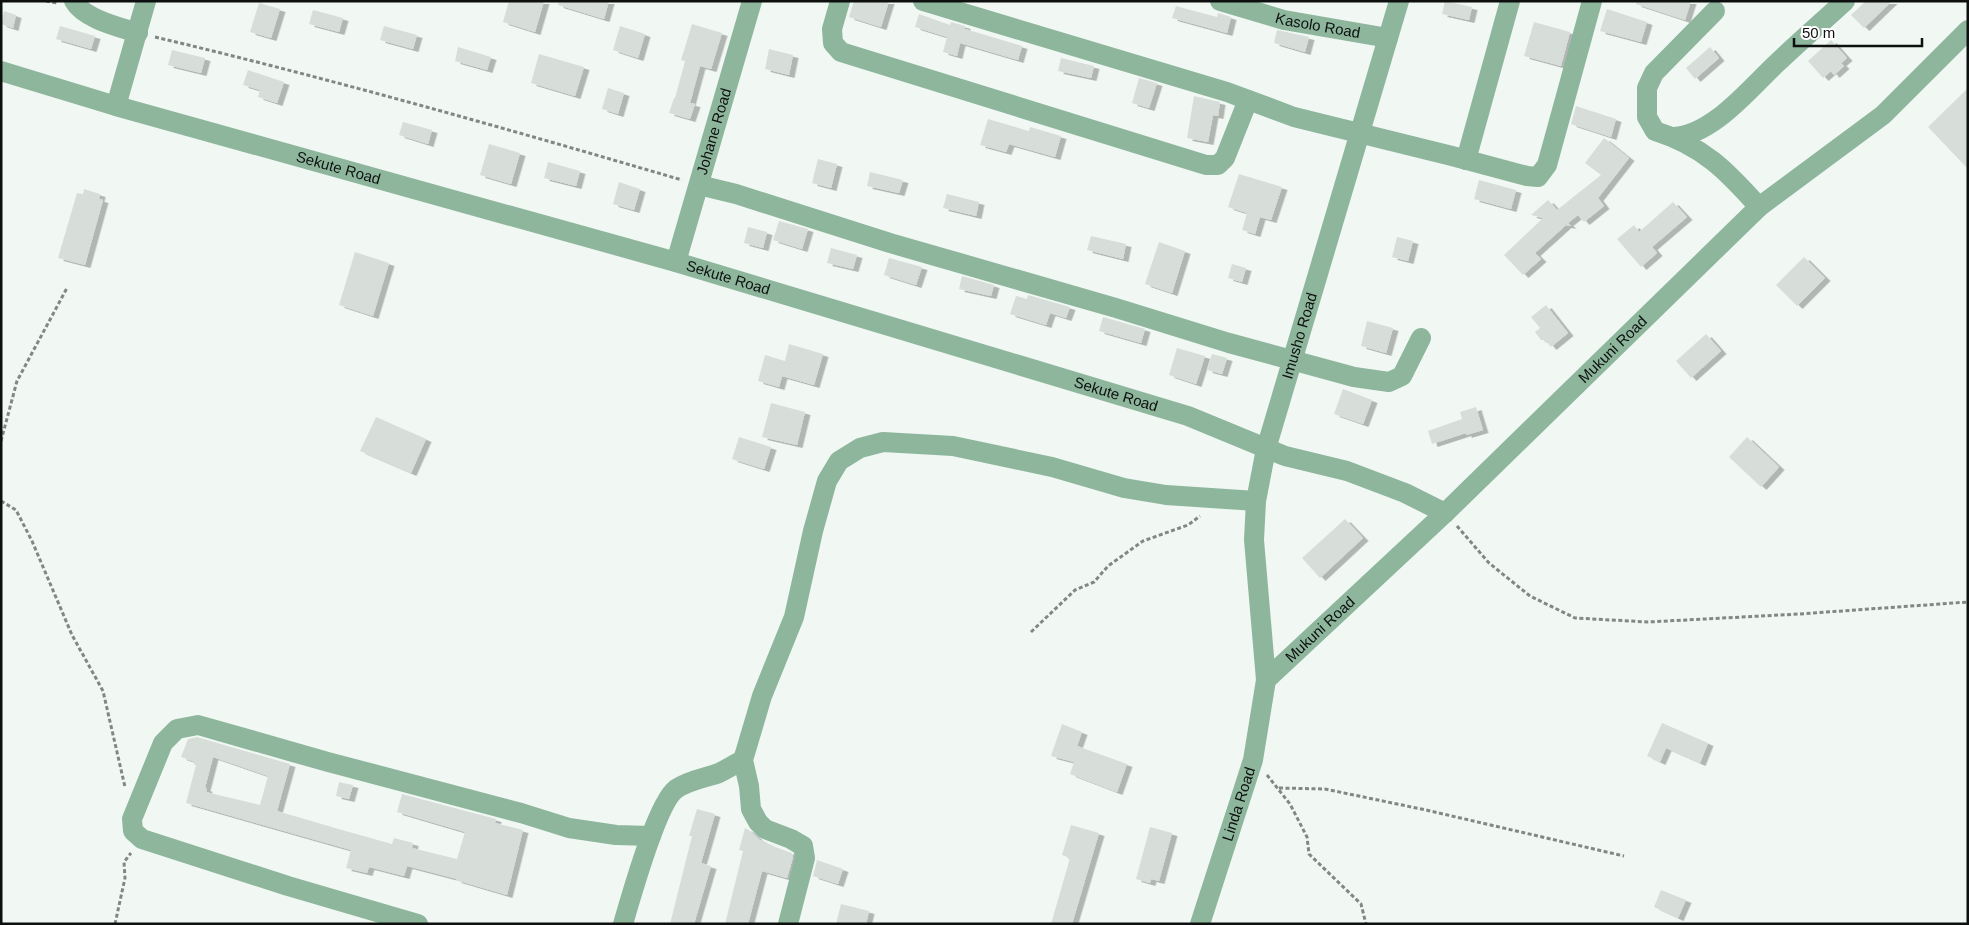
<svg xmlns="http://www.w3.org/2000/svg" width="1969" height="925" viewBox="0 0 1969 925" font-family="Arial,sans-serif">
  <style>
    .building { fill: #d7deda; fill-rule: evenodd; filter: url(#shadow) }
    .lines { fill: none; stroke-linecap: round; stroke-linejoin: round }
    .path { stroke: #828784; stroke-width: 3; stroke-dasharray: 4 2.5; stroke-linecap: butt }
    .minor { stroke: #8db69d; stroke-width: 20 }
    .labels { text-anchor: middle; stroke-width: 4; stroke-linejoin: round; paint-order: stroke }
    .street-label { font-size: 15px; fill: #0d100e; stroke: #fff }
  </style>
  <defs>
    <filter id="shadow"><feDropShadow dx="5.5" dy="3" stdDeviation="0" flood-color="#0004"/></filter>
  </defs>
  <rect width="100%" height="100%" fill="#f1f8f3"/>
  <path class="building" d="M 509,1 L 544,1 L 535,32 L 503,22 Z
    M 559,1 L 609,1 L 604,19 L 558,5 Z
    M 854,1 L 889,1 L 881,27 L 849,17 Z
    M 1445,1 L 1472,7 L 1469,20 L 1442,14 Z
    M 1636,1 L 1691,1 L 1685,20 L 1636,4 Z
    M 1866,1 L 1892,1 L 1864,28 L 1851,15 Z
    M 259,3 L 280,9 L 271,38 L 250,32 Z
    M 1176,6 L 1217,17 L 1218,13 L 1231,17 L 1227,33 L 1172,18 Z
    M 1607,9 L 1647,22 L 1641,42 L 1600,31 Z
    M 313,10 L 343,18 L 339,32 L 309,24 Z
    M 4,11 L 16,15 L 13,28 L 1,24 Z
    M 919,14 L 950,25 L 951,22 L 965,26 L 965,29 L 1022,46 L 1018,60 L 960,43 L 957,56 L 943,52 L 947,37 L 915,27 Z
    M 1534,22 L 1570,32 L 1561,66 L 1524,56 Z
    M 692,24 L 722,33 L 711,69 L 700,66 L 690,103 L 695,104 L 690,119 L 669,113 L 674,98 L 675,98 L 685,61 L 681,60 Z
    M 60,26 L 95,36 L 91,49 L 56,39 Z
    M 384,26 L 417,35 L 413,49 L 380,40 Z
    M 620,26 L 645,34 L 638,58 L 613,50 Z
    M 1277,30 L 1309,37 L 1305,52 L 1274,43 Z
    M 1831,40 L 1847,58 L 1841,63 L 1844,66 L 1834,75 L 1831,71 L 1823,78 L 1808,61 Z
    M 458,47 L 491,57 L 487,70 L 455,61 Z
    M 1710,47 L 1719,58 L 1695,79 L 1686,68 Z
    M 769,49 L 793,55 L 789,75 L 765,69 Z
    M 172,50 L 205,58 L 201,73 L 168,65 Z
    M 539,54 L 584,67 L 575,96 L 531,83 Z
    M 1061,58 L 1094,66 L 1091,78 L 1058,71 Z
    M 248,70 L 284,82 L 277,103 L 258,97 L 260,90 L 243,85 Z
    M 1139,78 L 1157,83 L 1149,108 L 1132,103 Z
    M 608,88 L 624,93 L 618,114 L 602,109 Z
    M 1968,88 L 1968,169 L 1928,127 Z
    M 1194,96 L 1220,102 L 1218,116 L 1213,115 L 1208,142 L 1187,138 Z
    M 1576,106 L 1616,119 L 1611,137 L 1571,124 Z
    M 988,119 L 1029,131 L 1030,127 L 1061,136 L 1055,157 L 1009,144 L 1006,152 L 980,145 Z
    M 403,122 L 432,130 L 428,144 L 399,135 Z
    M 1604,138 L 1629,158 L 1598,198 L 1604,206 L 1584,222 L 1578,215 L 1568,223 L 1571,226 L 1566,225 L 1535,253 L 1541,259 L 1523,275 L 1504,255 L 1543,218 L 1531,215 L 1548,200 L 1557,210 L 1601,175 L 1585,163 Z
    M 489,144 L 520,153 L 511,184 L 480,175 Z
    M 818,159 L 837,164 L 831,188 L 812,183 Z
    M 548,162 L 580,171 L 576,186 L 544,178 Z
    M 870,172 L 903,180 L 899,193 L 867,186 Z
    M 1239,174 L 1282,187 L 1271,220 L 1260,217 L 1255,234 L 1242,230 L 1247,213 L 1228,207 Z
    M 1479,180 L 1516,190 L 1511,209 L 1474,199 Z
    M 619,182 L 640,189 L 634,210 L 613,204 Z
    M 84,189 L 100,194 L 99,199 L 103,200 L 85,265 L 58,258 L 77,193 L 83,194 Z
    M 947,194 L 979,202 L 976,216 L 943,208 Z
    M 1673,202 L 1687,217 L 1652,247 L 1657,253 L 1641,267 L 1617,239 L 1634,225 L 1639,232 Z
    M 779,221 L 808,229 L 802,249 L 773,240 Z
    M 748,227 L 767,232 L 763,248 L 744,243 Z
    M 1091,236 L 1126,244 L 1123,259 L 1087,250 Z
    M 1397,237 L 1413,241 L 1408,261 L 1392,257 Z
    M 1159,242 L 1185,251 L 1172,293 L 1145,284 Z
    M 831,248 L 857,255 L 853,269 L 827,263 Z
    M 355,252 L 389,263 L 373,316 L 339,305 Z
    M 1804,257 L 1825,278 L 1797,306 L 1776,285 Z
    M 889,258 L 922,267 L 916,285 L 884,275 Z
    M 1232,264 L 1246,268 L 1242,282 L 1228,278 Z
    M 962,276 L 994,285 L 991,296 L 959,289 Z
    M 1028,295 L 1070,307 L 1066,318 L 1050,313 L 1046,325 L 1010,314 L 1016,296 L 1027,299 Z
    M 1546,305 L 1568,333 L 1551,347 L 1545,340 L 1541,340 L 1535,332 L 1540,328 L 1531,317 Z
    M 1103,317 L 1145,329 L 1141,343 L 1099,331 Z
    M 1367,321 L 1393,328 L 1386,353 L 1361,346 Z
    M 1706,334 L 1721,351 L 1691,378 L 1676,361 Z
    M 789,344 L 823,354 L 814,385 L 782,376 L 779,387 L 758,381 L 765,355 L 785,361 Z
    M 1177,348 L 1205,356 L 1196,384 L 1169,375 Z
    M 1212,354 L 1227,358 L 1222,374 L 1207,370 Z
    M 1343,389 L 1372,400 L 1363,424 L 1334,414 Z
    M 771,403 L 805,412 L 797,445 L 762,437 Z
    M 1476,407 L 1483,430 L 1466,435 L 1466,433 L 1432,444 L 1428,431 L 1462,419 L 1460,412 Z
    M 376,417 L 426,439 L 411,473 L 360,451 Z
    M 739,437 L 771,447 L 764,469 L 732,459 Z
    M 1747,437 L 1779,467 L 1761,487 L 1729,457 Z
    M 1345,519 L 1363,538 L 1320,578 L 1302,558 Z
    M 1662,723 L 1708,743 L 1700,763 L 1666,748 L 1660,762 L 1647,756 Z
    M 1062,724 L 1082,732 L 1077,746 L 1127,764 L 1117,792 L 1070,774 L 1074,762 L 1051,756 Z
    M 197,737 L 290,764 L 277,811 L 342,830 L 392,844 L 394,838 L 413,843 L 412,848 L 457,859 L 465,832 L 397,812 L 402,794 L 496,819 L 495,823 L 523,830 L 507,895 L 456,880 L 457,879 L 407,866 L 404,876 L 369,867 L 367,873 L 346,868 L 351,850 L 186,803 L 196,765 L 194,765 L 195,762 L 181,757 L 188,739 ZM 213,757 L 268,776 L 260,805 L 206,792 L 207,789 L 205,788 Z
    M 339,782 L 353,785 L 349,799 L 336,796 Z
    M 697,809 L 715,814 L 701,863 L 711,866 L 694,924 L 670,924 L 692,836 L 689,836 Z
    M 1071,825 L 1099,833 L 1072,924 L 1051,924 L 1070,858 L 1062,855 Z
    M 1150,827 L 1172,833 L 1159,881 L 1151,879 L 1150,883 L 1136,879 Z
    M 745,828 L 749,830 L 760,840 L 768,843 L 767,844 L 792,853 L 793,857 L 787,878 L 762,871 L 748,924 L 725,924 L 743,851 L 739,850 Z
    M 817,860 L 843,869 L 838,884 L 813,876 Z
    M 1661,890 L 1686,900 L 1678,918 L 1654,907 Z
    M 841,904 L 869,911 L 866,924 L 836,924 Z"/>
  <g class="lines">
    <path class="path" d="M 46,1 L 57,3
      M 155,37 C 332,79 508,129 682,180
      M 1,441 L 17,381 L 67,288
      M 1,501 L 16,510 L 32,541 L 72,635 L 103,691 L 125,787
      M 1457,526 L 1489,563 L 1530,596 L 1575,618 L 1648,622 L 1799,614 L 1968,602
      M 1031,632 L 1075,590 L 1094,582 L 1108,566 L 1143,541 L 1188,525 L 1200,516
      M 1267,775 L 1290,804 L 1307,837 L 1309,854 L 1361,904 L 1366,924
      M 1279,788 L 1325,789 L 1426,810 L 1624,856
      M 115,924 L 125,878 L 124,862 L 131,853"/>
    <g class="minor">
      <path d="M 74,1 C 84,19 119,27 138,33"/>
      <path d="M 840,1 L 832,29 L 833,43 L 841,52 L 1206,165 L 1218,165 L 1225,158 L 1248,100"/>
      <path d="M 923,1 L 1227,92 L 1294,117 L 1452,156 L 1527,176 L 1538,177 L 1547,165 L 1592,1"/>
      <path id="s1" d="M 1220,1 L 1284,20 L 1388,38"/>
      <path d="M 1715,11 L 1654,73 L 1647,88 L 1647,117 L 1655,131 C 1703,146 1727,171 1759,207"/>
      <path id="s2" d="M 1,71 L 116,106 L 676,262 L 1188,416 L 1285,456 L 1347,471 L 1405,493 L 1445,513"/>
      <path d="M 116,106 L 146,1"/>
      <path d="M 1674,137 C 1713,135 1750,88 1777,63 C 1799,42 1822,22 1845,1"/>
      <path d="M 1466,160 L 1510,1"/>
      <path d="M 699,185 L 736,194 L 890,243 L 1116,308 L 1229,343 L 1354,377 L 1389,382 L 1402,376 L 1421,338"/>
      <path id="s3" d="M 676,262 L 752,1"/>
      <path id="s4" d="M 1266,680 L 1445,513 L 1759,207 L 1883,115 L 1968,30"/>
      <path d="M 418,924 L 288,886 L 142,839 L 133,831 L 132,819 L 163,743 L 177,729 L 198,725 L 328,762 L 521,813 L 569,828 L 616,835 L 651,836"/>
      <path d="M 623,924 C 631,897 657,803 676,789 C 689,780 705,778 719,773 C 727,769 735,764 743,760"/>
      <path d="M 788,924 L 805,858 L 803,846 L 791,839 L 765,829 L 758,822 L 751,809 L 749,786 L 743,760 L 762,696 L 794,617 L 813,531 L 827,481 L 839,461 L 860,448 L 883,442 L 953,446 L 1052,467 L 1124,488 L 1166,495 L 1256,501"/>
      <path id="s5" d="M 1200,924 L 1253,760 L 1266,680 L 1254,540 L 1256,501 L 1266,449 L 1399,1"/>
    </g>
  </g>
  <g class="labels">
    <g class="street-label">
      <text dy="5" stroke="none"><textPath href="#s1" startOffset="101">Kasolo Road</textPath></text>
      <text dy="5" stroke="none"><textPath href="#s3" startOffset="136">Johane Road</textPath></text>
      <text dy="5" stroke="none"><textPath href="#s2" startOffset="351">Sekute Road</textPath></text>
      <text dy="5" stroke="none"><textPath href="#s2" startOffset="756">Sekute Road</textPath></text>
      <text dy="5" stroke="none"><textPath href="#s5" startOffset="604">Imusho Road</textPath></text>
      <text dy="5" stroke="none"><textPath href="#s4" startOffset="479">Mukuni Road</textPath></text>
      <text dy="5" stroke="none"><textPath href="#s2" startOffset="1161">Sekute Road</textPath></text>
      <text dy="5" stroke="none"><textPath href="#s4" startOffset="74">Mukuni Road</textPath></text>
      <text dy="5" stroke="none"><textPath href="#s5" startOffset="126">Linda Road</textPath></text>
    </g>
  </g>
  <rect width="1969" height="925" fill="none" stroke="#0d100e" stroke-width="5"/>
  <path d="M1794 38v8h128v-8" fill="none" stroke="#0d100e" stroke-width="2.5"/>
  <text x="1802" y="38" font-size="15" fill="#0d100e" stroke="#ffffff" stroke-width="4" paint-order="stroke">50 m</text>
</svg>
